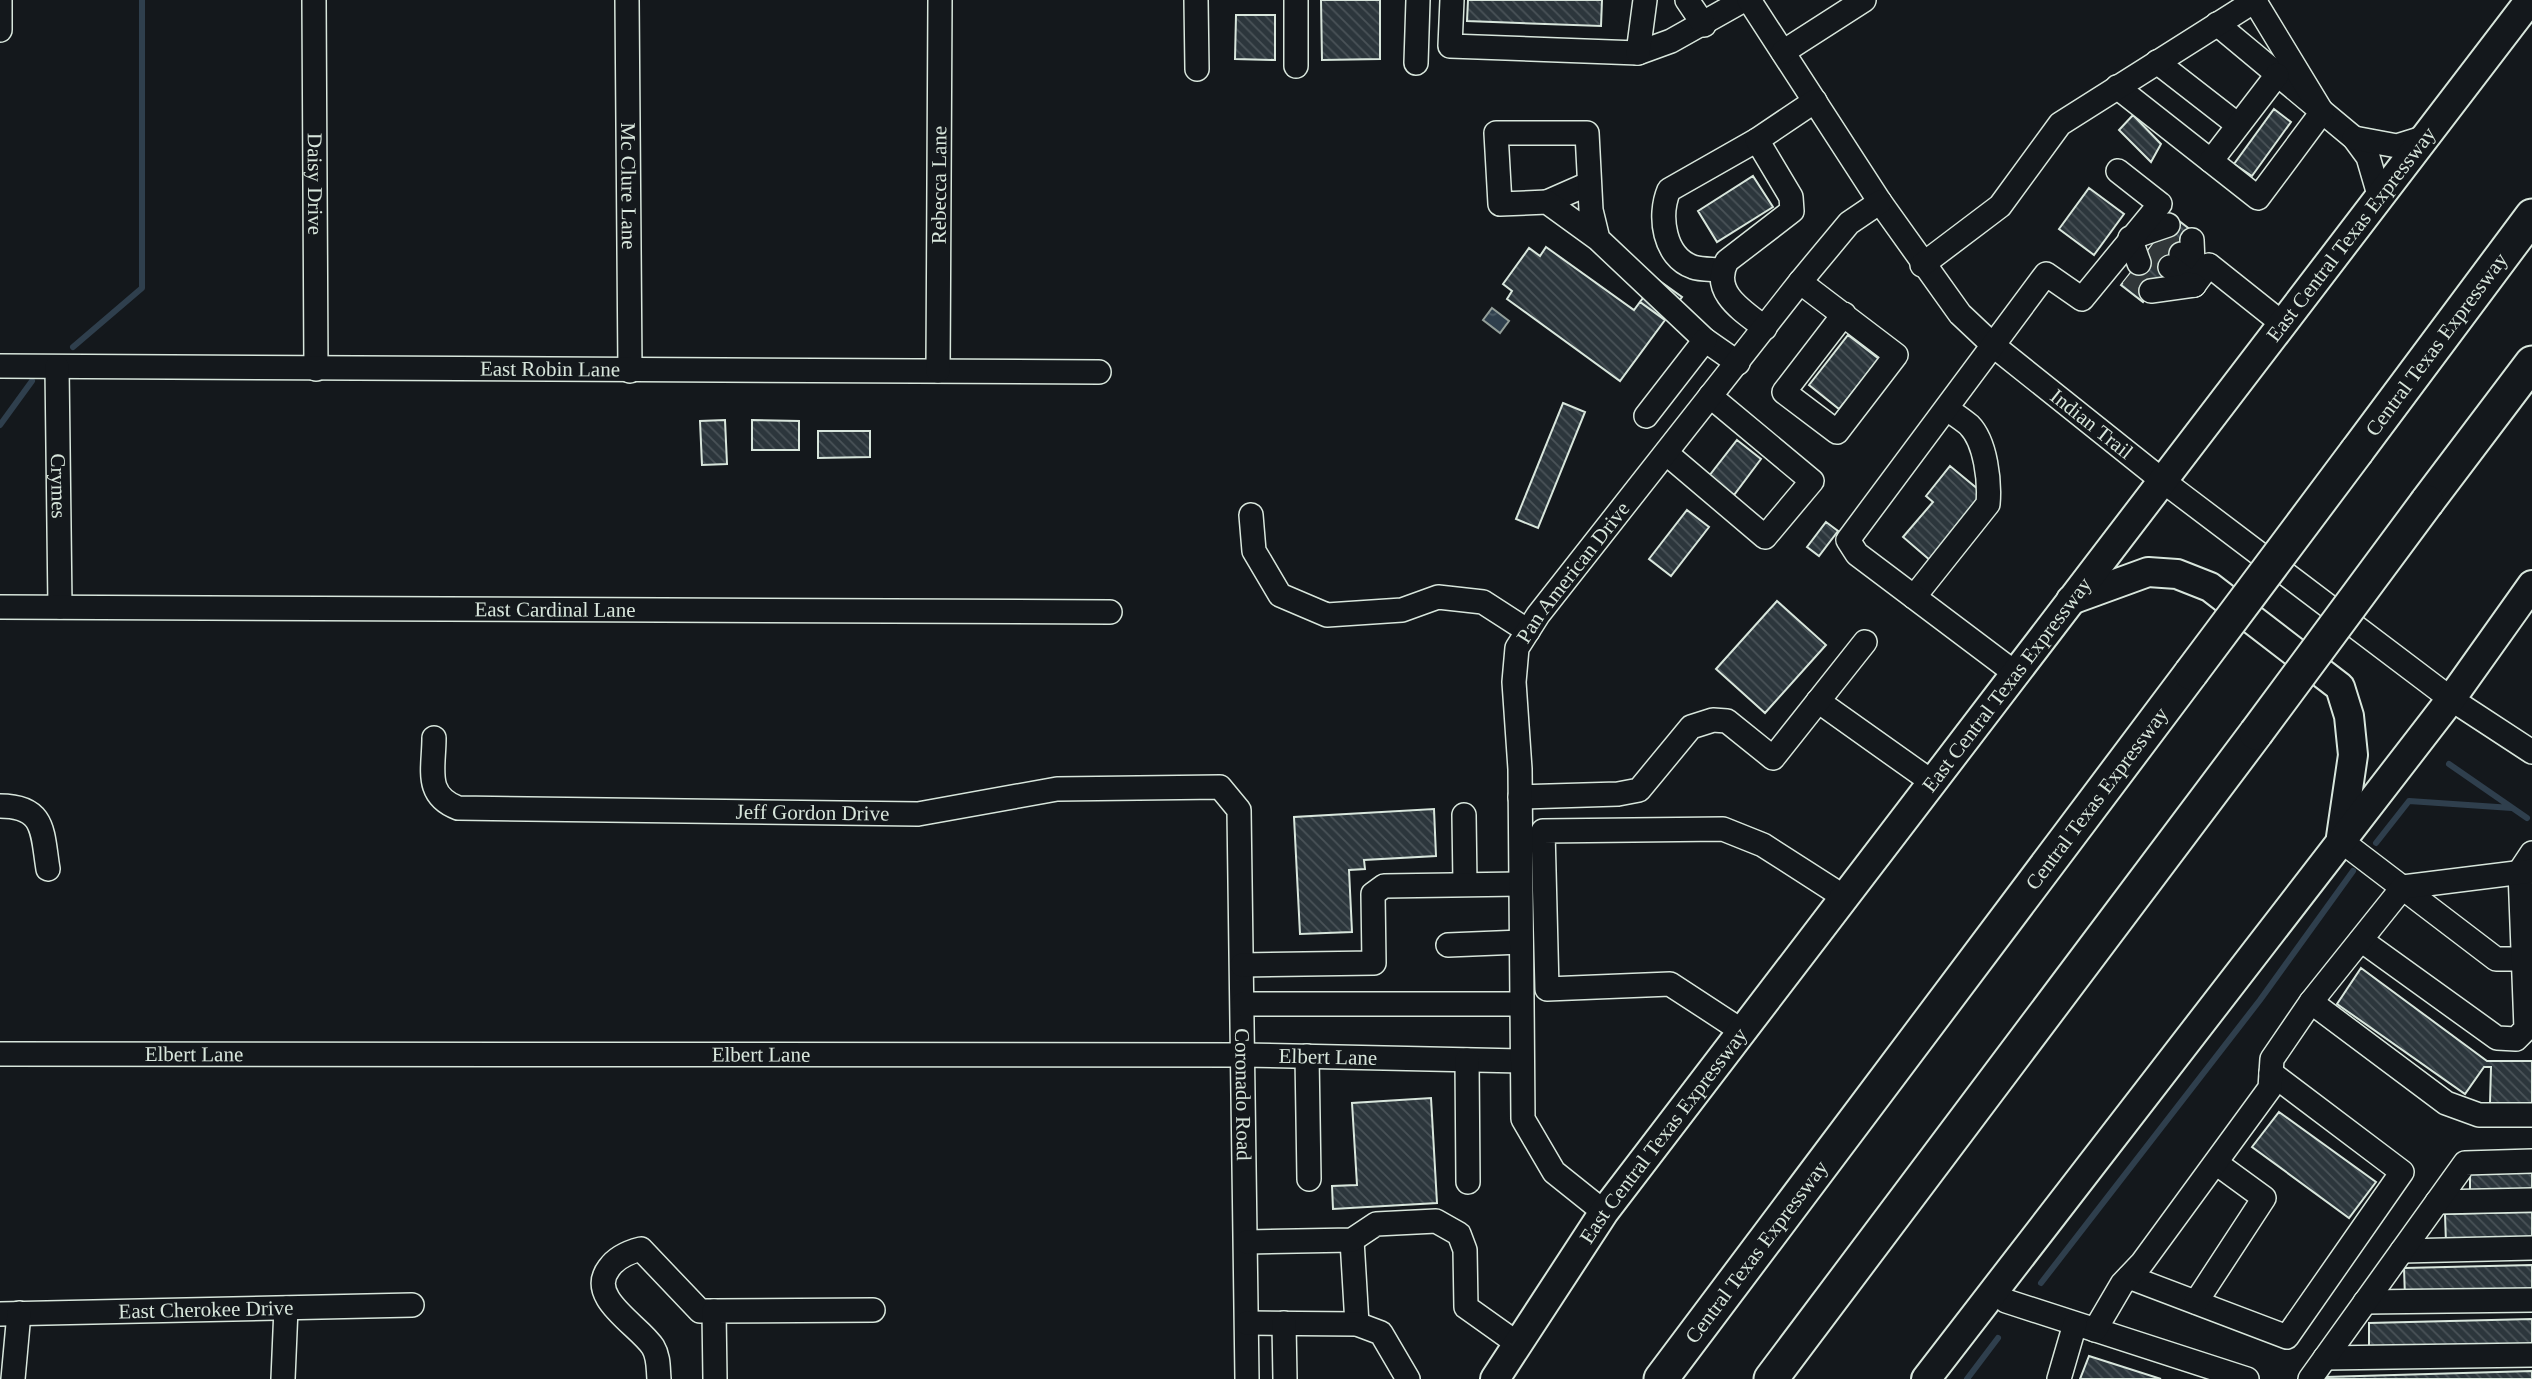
<svg xmlns="http://www.w3.org/2000/svg" width="2532" height="1379" viewBox="0 0 2532 1379" font-family="Georgia,serif">
  <style>
    .water { fill: url(#water-ripples); stroke: #939e99; stroke-width: 2 }
    .lines { fill: none; stroke-linecap: round; stroke-linejoin: round }
    .stream { stroke: #2f3f4d; stroke-width: 6 }
    .building { fill: url(#building-back-hatch); stroke: #d8e6dc; stroke-width: 2 }
    .minor-tunnel { stroke: #313739; stroke-width: 23; stroke-dasharray: 23 11; stroke-linecap: butt }
    .minor-casing { stroke: #d8e6dc; stroke-width: 26 }
    .major-casing { stroke: #d8e6dc; stroke-width: 32 }
    .highway-casing { stroke: #d8e6dc; stroke-width: 37 }
    .minor { stroke: #14181c; stroke-width: 23 }
    .major { stroke: #14181c; stroke-width: 28 }
    .highway { stroke: #14181c; stroke-width: 33 }
    .highway-bridge-casing { stroke: #d8e6dc; stroke-width: 37; stroke-linecap: butt }
    .highway-bridge { stroke: #14181c; stroke-width: 33 }
    .labels { text-anchor: middle; stroke-width: 5; stroke-linejoin: round; paint-order: stroke }
    .street-label { font-size: 21px; fill: #d8e6dc; stroke: #14181c }
  </style>
  <defs>
    <pattern id="water-ripples" width="26" height="14" patternUnits="userSpaceOnUse" patternTransform="scale(1.75)"><rect width="26" height="14" fill="#2f3f4d"/><path d="M2 4q2-2 4 0t4 0M15 11q2-2 4 0t4 0" fill="none" stroke="#4c5b66"/></pattern>
    <pattern id="building-back-hatch" width="6" height="6" patternUnits="userSpaceOnUse" patternTransform="scale(1.75)"><rect width="6" height="6" fill="#2c363c"/><path d="M-1 5l2 2M0 0l6 6M5-1l2 2" fill="none" stroke="#4a5358"/></pattern>
  </defs>
  <rect width="100%" height="100%" fill="#14181c"/>
  <path class="water" d="M 1492,308 L 1509,321 L 1500,333 L 1483,320 Z"/>
  <g class="lines">
    <path class="stream" d="M 73,347 L 142,288 L 142,0
      M 0,425 L 32,381
      M 2449,764 L 2527,818
      M 2376,843 L 2409,801 L 2512,808
      M 2041,1283 L 2260,1000 L 2353,871
      M 1967,1379 L 1998,1338"/>
  </g>
  <path class="building" d="M 1321,0 L 1380,0 L 1380,59 L 1322,60 Z
    M 1468,0 L 1602,0 L 1601,26 L 1467,21 Z
    M 1236,15 L 1275,15 L 1275,60 L 1235,59 Z
    M 2274,109 L 2291,122 L 2252,176 L 2234,164 Z
    M 2133,115 L 2161,144 L 2151,162 L 2119,130 Z
    M 1753,176 L 1773,207 L 1717,242 L 1698,211 Z
    M 2089,188 L 2124,214 L 2094,255 L 2059,229 Z
    M 2174,217 L 2196,234 L 2143,302 L 2121,285 Z
    M 1546,247 L 1634,310 L 1640,302 L 1665,320 L 1620,381 L 1507,299 L 1512,291 L 1503,284 L 1529,248 L 1540,256 Z
    M 1657,279 L 1682,297 L 1665,320 L 1640,302 Z
    M 1848,335 L 1879,359 L 1839,409 L 1809,385 Z
    M 1563,403 L 1585,412 L 1538,528 L 1516,519 Z
    M 725,420 L 727,464 L 702,465 L 700,421 Z
    M 752,420 L 799,421 L 799,450 L 752,450 Z
    M 818,431 L 870,431 L 870,457 L 818,458 Z
    M 1737,440 L 1761,459 L 1734,495 L 1709,476 Z
    M 1950,466 L 1985,495 L 1931,561 L 1903,537 L 1933,502 L 1926,496 Z
    M 1687,510 L 1709,527 L 1671,576 L 1649,559 Z
    M 1826,522 L 1838,531 L 1819,556 L 1807,547 Z
    M 1777,601 L 1826,645 L 1765,713 L 1716,669 Z
    M 1434,809 L 1436,856 L 1364,860 L 1365,869 L 1349,870 L 1352,932 L 1300,934 L 1294,817 Z
    M 2361,968 L 2487,1061 L 2532,1061 L 2532,1103 L 2490,1103 L 2491,1067 L 2484,1067 L 2465,1094 L 2337,1004 Z
    M 1431,1098 L 1437,1203 L 1333,1209 L 1332,1186 L 1357,1185 L 1352,1103 Z
    M 2279,1112 L 2376,1182 L 2349,1218 L 2252,1147 Z
    M 2532,1171 L 2532,1190 L 2470,1191 L 2470,1172 Z
    M 2532,1212 L 2532,1240 L 2446,1243 L 2445,1214 Z
    M 2532,1265 L 2532,1294 L 2405,1297 L 2404,1268 Z
    M 2532,1319 L 2532,1346 L 2369,1350 L 2369,1323 Z
    M 2089,1356 L 2161,1379 L 2080,1379 Z
    M 2532,1371 L 2532,1379 L 2326,1379 L 2326,1377 Z"/>
  <g class="lines">
    <path class="minor-tunnel" d="M 2158,238 L 2181,254
      M 2148,251 L 2170,267
      M 2130,274 L 2151,291"/>
    <g class="minor-casing">
      <g id="minor">
        <path id="s1" d="M 314,0 L 316,369"/>
        <path id="s2" d="M 627,0 L 630,371"/>
        <path d="M 1196,0 L 1197,69"/>
        <path d="M 1452,0 L 1450,46 L 1638,53 L 1671,41 L 1744,0"/>
        <path d="M 1687,0 L 1704,25"/>
        <path id="s3" d="M 1749,0 L 1880,202 L 1960,314 L 1994,346 L 2163,481 L 2451,699 L 2532,752"/>
        <path d="M 2217,24 L 2354,138 L 2368,157 L 2380,198"/>
        <path d="M 0,30 L 0,0"/>
        <path d="M 1783,52 L 1864,0"/>
        <path d="M 1638,53 L 1645,0"/>
        <path d="M 2157,62 L 2238,125"/>
        <path d="M 1416,63 L 1418,0"/>
        <path d="M 1296,66 L 1296,0"/>
        <path d="M 2117,87 L 2258,198 L 2322,112 L 2254,0"/>
        <path d="M 2354,138 L 2397,146 L 2426,137"/>
        <path d="M 2211,161 L 2277,75"/>
        <path d="M 1547,202 L 1588,184"/>
        <path d="M 1598,239 L 1591,210 L 1587,133 L 1496,133 L 1500,204 L 1547,202 L 1598,239 L 1705,340 L 1738,363"/>
        <path d="M 2181,254 L 2194,285 L 2192,240"/>
        <path d="M 2139,263 L 2130,238 L 2168,225"/>
        <path d="M 1922,265 L 2000,206 L 2060,124 L 2256,0"/>
        <path d="M 2170,267 L 2194,285 L 2209,265 L 2283,324"/>
        <path d="M 1721,270 C 1713,269 1701,270 1693,267 C 1664,257 1658,216 1669,190 L 1757,140"/>
        <path d="M 1800,282 L 1896,355 L 1837,432 L 1784,392 L 1844,314"/>
        <path d="M 2151,291 L 2194,285 L 2188,284"/>
        <path d="M 1765,328 C 1743,311 1710,292 1727,261 L 1792,211 L 1791,197 L 1757,140 L 1815,101"/>
        <path id="s4" d="M 0,366 L 1099,372"/>
        <path id="s5" d="M 57,367 L 60,607"/>
        <path id="s6" d="M 938,371 L 940,0"/>
        <path d="M 1646,416 L 1705,340"/>
        <path d="M 1666,453 L 1765,537 L 1812,481 L 1710,396"/>
        <path d="M 1251,515 L 1254,551 L 1280,595 L 1327,615 L 1402,610 L 1438,597 L 1483,602 L 1528,631"/>
        <path d="M 1914,597 L 1988,504 C 1990,482 1986,442 1969,425 C 1962,419 1954,414 1947,409"/>
        <path id="s7" d="M 0,607 L 1110,612"/>
        <path d="M 2015,673 L 1857,554 L 1848,540 L 2046,274 L 2082,299 L 2160,204 L 2118,171"/>
        <path d="M 1818,701 L 1932,782"/>
        <path id="s8" d="M 434,738 C 434,769 424,795 458,808 L 918,814 L 1057,789 L 1220,787 L 1239,810 L 1247,1379"/>
        <path d="M 1520,797 L 1618,794 L 1639,790 L 1691,727 L 1713,720 L 1727,721 L 1773,758 L 1865,642"/>
        <path d="M 0,806 C 46,806 42,833 48,869"/>
        <path d="M 1464,815 L 1465,884"/>
        <path d="M 2340,840 L 2496,959 L 2532,959"/>
        <path d="M 2361,940 L 2497,1038 L 2516,1039 L 2526,1029 L 2520,871 L 2532,853"/>
        <path d="M 1448,945 L 1521,942"/>
        <path d="M 1242,965 L 1374,963 L 1373,894 L 1384,886 L 1520,884"/>
        <path d="M 2311,1002 L 2446,1103 L 2479,1115 L 2532,1115"/>
        <path d="M 1243,1004 L 1521,1004"/>
        <path d="M 1742,1031 L 1670,984 L 1547,989 L 1543,831 L 1723,829 L 1763,845 L 1844,897"/>
        <path id="s9" d="M 0,1054 L 1244,1055 L 1521,1061"/>
        <path d="M 1307,1056 L 1309,1179"/>
        <path d="M 1467,1060 L 1468,1182"/>
        <path d="M 2437,1202 L 2532,1200"/>
        <path id="s10" d="M 1604,1212 L 1554,1172 L 1523,1119 L 1520,769 L 1514,682 L 1517,648 L 1538,615 L 1800,282 L 1849,223 L 1880,202"/>
        <path d="M 1352,1240 L 1357,1324"/>
        <path d="M 1247,1242 L 1352,1240 L 1376,1224 L 1436,1221 L 1459,1234 L 1465,1250 L 1466,1307 L 1518,1344"/>
        <path d="M 2402,1251 L 2532,1248"/>
        <path d="M 2129,1277 L 2287,1337 L 2402,1172 L 2271,1073"/>
        <path d="M 1995,1291 L 2006,1301 L 2247,1379"/>
        <path d="M 2196,1302 L 2264,1198 L 2216,1163"/>
        <path d="M 2365,1302 L 2532,1300"/>
        <path id="s11" d="M 0,1314 L 412,1305"/>
        <path d="M 1247,1323 L 1357,1324 L 1381,1333 L 1408,1379"/>
        <path d="M 1284,1323 L 1285,1379"/>
        <path d="M 2095,1330 L 2122,1284 L 2142,1263 L 2270,1088 L 2272,1059 L 2311,1002 L 2403,887 L 2532,871"/>
        <path d="M 2325,1358 L 2532,1355"/>
        <path d="M 13,1379 L 19,1313"/>
        <path d="M 283,1379 L 286,1308"/>
        <path d="M 659,1379 C 658,1368 659,1357 653,1347 C 639,1325 586,1298 609,1268 C 616,1258 629,1252 641,1249 L 700,1311 L 714,1311"/>
        <path d="M 715,1379 L 714,1311 L 873,1310"/>
        <path d="M 2059,1379 L 2075,1324"/>
        <path d="M 2310,1379 L 2465,1163 L 2532,1161"/>
      </g>
    </g>
    <g class="major-casing">
      <g id="major">
        <path d="M 2071,600 L 2148,572 L 2177,574 L 2210,587 L 2340,687 L 2349,716 L 2353,755 L 2341,837"/>
        <path id="s12" d="M 1495,1379 L 1604,1212 L 2530,0"/>
        <path d="M 1926,1379 L 2451,699 L 2532,585"/>
      </g>
    </g>
    <g class="highway-casing">
      <g id="highway">
        <path id="s13" d="M 2357,451 L 2532,216"/>
        <path d="M 2427,502 L 2532,363"/>
        <path id="s14" d="M 1661,1379 L 2191,673"/>
        <path d="M 1771,1379 L 2256,733"/>
      </g>
    </g>
    <use href="#minor" class="minor"/>
    <use href="#major" class="major"/>
    <use href="#highway" class="highway"/>
    <g class="highway-bridge-casing">
      <path id="highway-bridge" d="M 2191,673 L 2357,451
        M 2256,733 L 2427,502"/>
    </g>
    <use href="#highway-bridge" class="highway-bridge"/>
  </g>
  <g class="labels">
    <g class="street-label">
      <text dy="7" stroke="none"><textPath href="#s1" startOffset="184">Daisy Drive</textPath></text>
      <text dy="7" stroke="none"><textPath href="#s2" startOffset="186">Mc Clure Lane</textPath></text>
      <text dy="7" stroke="none"><textPath href="#s6" startOffset="186">Rebecca Lane</textPath></text>
      <text dy="7" stroke="none"><textPath href="#s12" startOffset="1430">East Central Texas Expressway</textPath></text>
      <text dy="7" stroke="none"><textPath href="#s13" startOffset="133">Central Texas Expressway</textPath></text>
      <text dy="7" stroke="none"><textPath href="#s4" startOffset="550">East Robin Lane</textPath></text>
      <text dy="7" stroke="none"><textPath href="#s3" startOffset="550">Indian Trail</textPath></text>
      <text dy="7" stroke="none"><textPath href="#s5" startOffset="119">Crymes</textPath></text>
      <text dy="7" stroke="none"><textPath href="#s10" startOffset="691">Pan American Drive</textPath></text>
      <text dy="7" stroke="none"><textPath href="#s7" startOffset="555">East Cardinal Lane</textPath></text>
      <text dy="7" stroke="none"><textPath href="#s12" startOffset="863">East Central Texas Expressway</textPath></text>
      <text dy="7" stroke="none"><textPath href="#s14" startOffset="726">Central Texas Expressway</textPath></text>
      <text dy="7" stroke="none"><textPath href="#s8" startOffset="436">Jeff Gordon Drive</textPath></text>
      <text dy="7" stroke="none"><textPath href="#s9" startOffset="194">Elbert Lane</textPath></text>
      <text dy="7" stroke="none"><textPath href="#s9" startOffset="761">Elbert Lane</textPath></text>
      <text dy="7" stroke="none"><textPath href="#s9" startOffset="1328">Elbert Lane</textPath></text>
      <text dy="7" stroke="none"><textPath href="#s8" startOffset="1160">Coronado Road</textPath></text>
      <text dy="7" stroke="none"><textPath href="#s12" startOffset="296">East Central Texas Expressway</textPath></text>
      <text dy="7" stroke="none"><textPath href="#s14" startOffset="159">Central Texas Expressway</textPath></text>
      <text dy="7" stroke="none"><textPath href="#s11" startOffset="206">East Cherokee Drive</textPath></text>
    </g>
  </g>
</svg>
